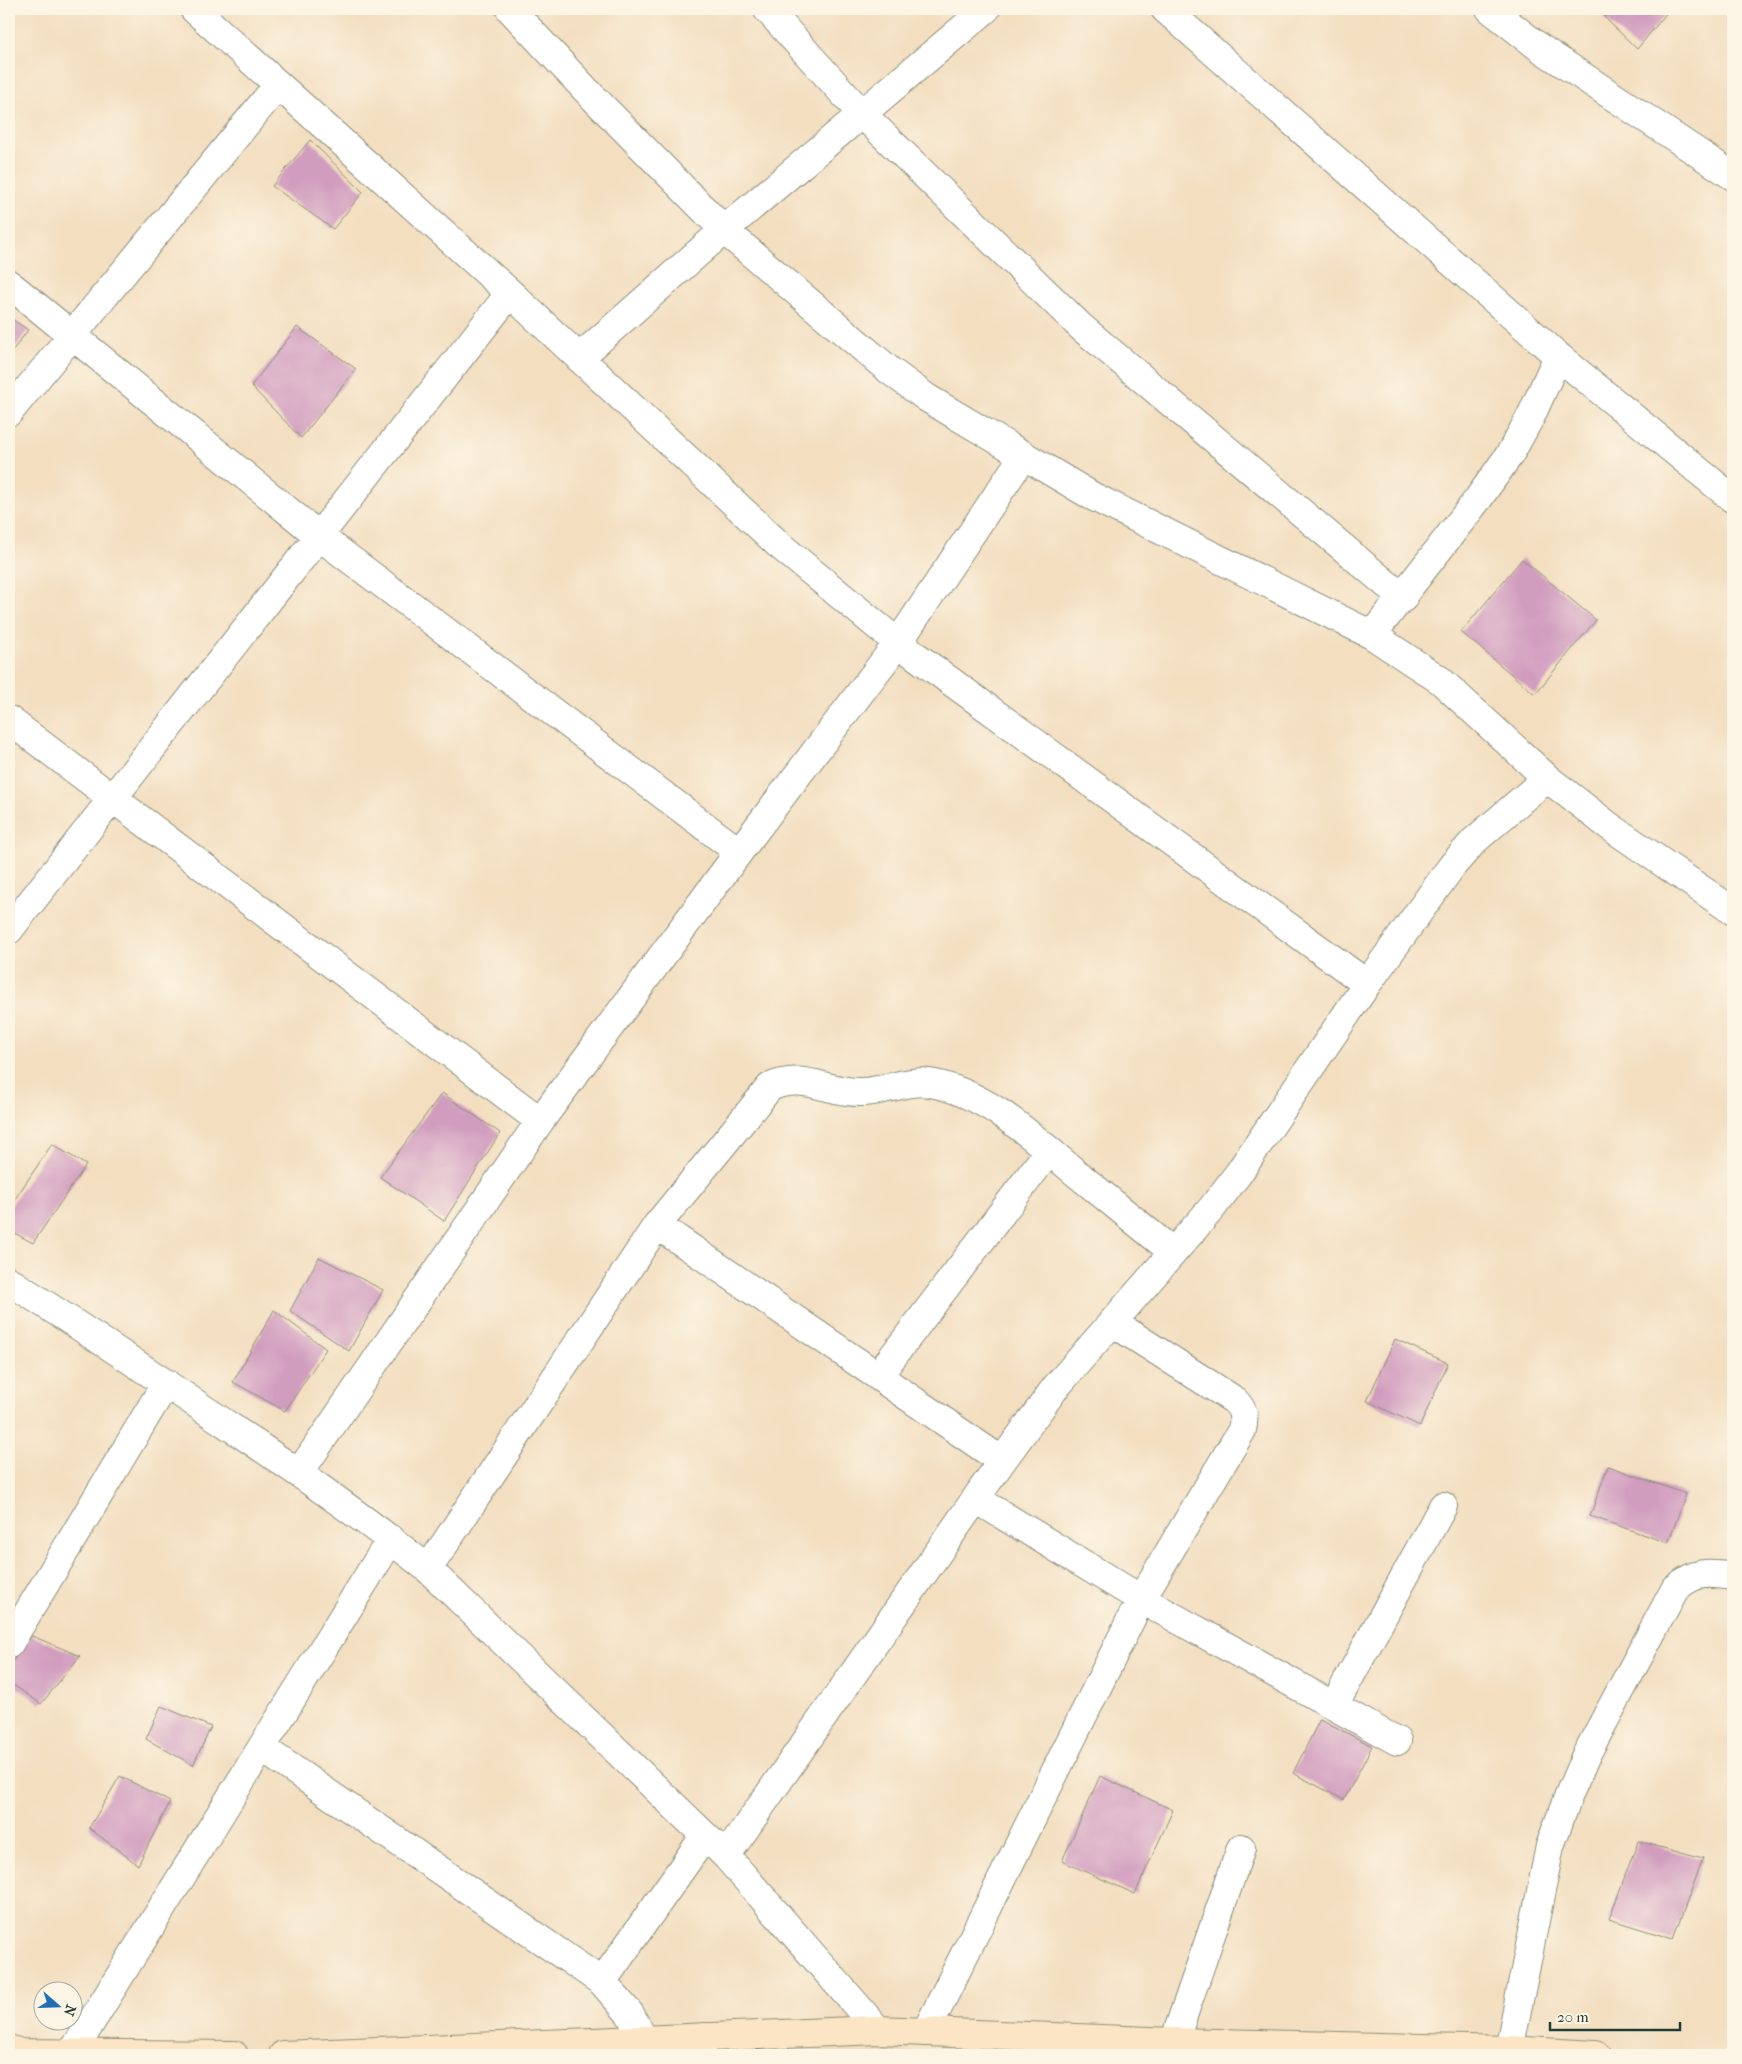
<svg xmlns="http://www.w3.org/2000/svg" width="1742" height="2064" viewBox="0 0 1742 2064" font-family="'IM FELL French Canon',serif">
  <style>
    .building { fill: #d19dbf }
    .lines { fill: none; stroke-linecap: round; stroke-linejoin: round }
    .minor-casing { stroke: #898e7a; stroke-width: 30 }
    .secondary-casing { stroke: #898e7a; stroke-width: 30 }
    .minor { stroke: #fff; stroke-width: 28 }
    .secondary { stroke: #fce5c4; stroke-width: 28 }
  </style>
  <rect width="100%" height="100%" fill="#fcf5e5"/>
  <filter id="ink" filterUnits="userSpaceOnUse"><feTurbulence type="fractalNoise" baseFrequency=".02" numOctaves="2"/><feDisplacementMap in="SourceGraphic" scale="10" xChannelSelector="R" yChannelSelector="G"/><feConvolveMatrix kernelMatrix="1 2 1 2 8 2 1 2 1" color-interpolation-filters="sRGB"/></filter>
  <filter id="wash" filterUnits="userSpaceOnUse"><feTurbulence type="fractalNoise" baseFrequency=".0096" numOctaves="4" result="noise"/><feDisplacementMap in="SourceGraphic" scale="20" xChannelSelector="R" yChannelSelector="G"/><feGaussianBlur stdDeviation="1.12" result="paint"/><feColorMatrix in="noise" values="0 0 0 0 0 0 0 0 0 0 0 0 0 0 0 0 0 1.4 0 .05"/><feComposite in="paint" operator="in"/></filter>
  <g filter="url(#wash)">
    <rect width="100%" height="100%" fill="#f3dec0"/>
    <g id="blocks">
      <path class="building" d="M 1611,9 L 1670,9 L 1637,49 L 1604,17 Z
        M 310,140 L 363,192 L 333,229 L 272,186 Z
        M 9,317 L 28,330 L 9,355 Z
        M 297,327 L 356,369 L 301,438 L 251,386 Z
        M 1522,559 L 1596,620 L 1535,694 L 1461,632 Z
        M 442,1093 L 500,1133 L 444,1221 L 380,1177 Z
        M 52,1144 L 86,1165 L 33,1243 L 9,1230 L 9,1208 Z
        M 319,1257 L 383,1290 L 349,1351 L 290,1311 Z
        M 274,1310 L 326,1349 L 285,1411 L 233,1382 Z
        M 1395,1339 L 1448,1363 L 1420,1426 L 1367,1401 Z
        M 1608,1466 L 1686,1494 L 1668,1543 L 1590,1516 Z
        M 32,1636 L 80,1656 L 41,1704 L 9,1682 L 9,1666 Z
        M 161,1706 L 211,1727 L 193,1765 L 146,1739 Z
        M 1320,1719 L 1372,1746 L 1344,1800 L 1293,1773 Z
        M 120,1776 L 170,1802 L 138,1865 L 89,1828 Z
        M 1100,1776 L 1173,1810 L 1135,1894 L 1062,1861 Z
        M 1638,1841 L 1703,1859 L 1673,1939 L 1609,1919 Z"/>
    </g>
  </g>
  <g filter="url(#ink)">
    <use href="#blocks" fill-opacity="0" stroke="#898e7a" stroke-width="1"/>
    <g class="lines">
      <g class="minor-casing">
        <path id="minor" d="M 194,9 L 510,293 L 778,544 L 898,643 L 1367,984
          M 510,9 L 585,89 L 724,230 L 889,370 L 927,398 L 1092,496 L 1372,635 L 1440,680 L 1547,778 L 1609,826 L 1733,911
          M 767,9 L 862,114 L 1081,327 L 1403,598
          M 1165,9 L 1558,356 L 1733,499
          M 1490,9 L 1540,48 L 1733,176
          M 9,284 L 319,536 L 739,852
          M 579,358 L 724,230 L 986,9
          M 9,412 L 278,85
          M 1372,635 L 1478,499 L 1510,454 L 1531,416 L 1558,356
          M 9,720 L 540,1121
          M 9,930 L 510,293
          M 657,1225 L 1002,1461
          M 9,1281 C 90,1333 170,1386 250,1440 C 311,1481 371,1523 428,1569 L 726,1856 L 878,2030
          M 878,1376 L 1049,1151
          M 299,1473 L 540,1121 L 739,852 L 898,643 L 1024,455
          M 976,1499 L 1141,1599 L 1397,1741
          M 428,1569 L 657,1225 L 770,1087 C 804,1072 826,1092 859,1092 C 883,1093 906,1079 930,1083 C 985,1092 1034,1138 1076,1173 C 1108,1199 1141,1226 1173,1252
          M 9,1644 L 166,1383
          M 1334,1706 L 1443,1506
          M 262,1748 L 602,1982 L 630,2014 L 644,2040
          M 726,1856 L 1002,1461 L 1055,1388 L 1212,1208 L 1238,1174 L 1367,984 L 1452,866 L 1474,841 L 1547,778
          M 602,1982 L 704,1837
          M 926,2032 L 1141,1599 L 1242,1430 C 1245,1416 1244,1410 1234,1400 L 1112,1322
          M 1174,2042 L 1241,1848
          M 1509,2050 L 1550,1846 L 1568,1797 L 1586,1755 L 1675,1589 C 1695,1571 1707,1572 1733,1576
          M 72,2053 L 391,1539
          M 700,2055 L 705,2037"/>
      </g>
      <g class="secondary-casing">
        <path id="secondary" d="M 9,2049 L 20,2053 L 234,2055
          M 283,2055 L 878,2030 L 1174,2042 L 1509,2050 L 1595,2055"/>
      </g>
      <use href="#minor" class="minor"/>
      <use href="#secondary" class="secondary"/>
    </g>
  </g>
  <rect width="1742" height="2064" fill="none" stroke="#fcf5e5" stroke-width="30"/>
  <g transform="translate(58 2006) rotate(110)"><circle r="24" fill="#fcf5e5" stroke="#a4ab9e"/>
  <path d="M0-4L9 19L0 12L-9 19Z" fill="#1f6fb2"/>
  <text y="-8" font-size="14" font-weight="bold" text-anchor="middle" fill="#1f3d34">N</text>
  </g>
  <path d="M1550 2022v8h130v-8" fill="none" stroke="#1f3d34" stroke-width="2.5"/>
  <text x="1557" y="2022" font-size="15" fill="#1f3d34" stroke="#fcf5e5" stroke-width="4" paint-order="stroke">20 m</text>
</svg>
